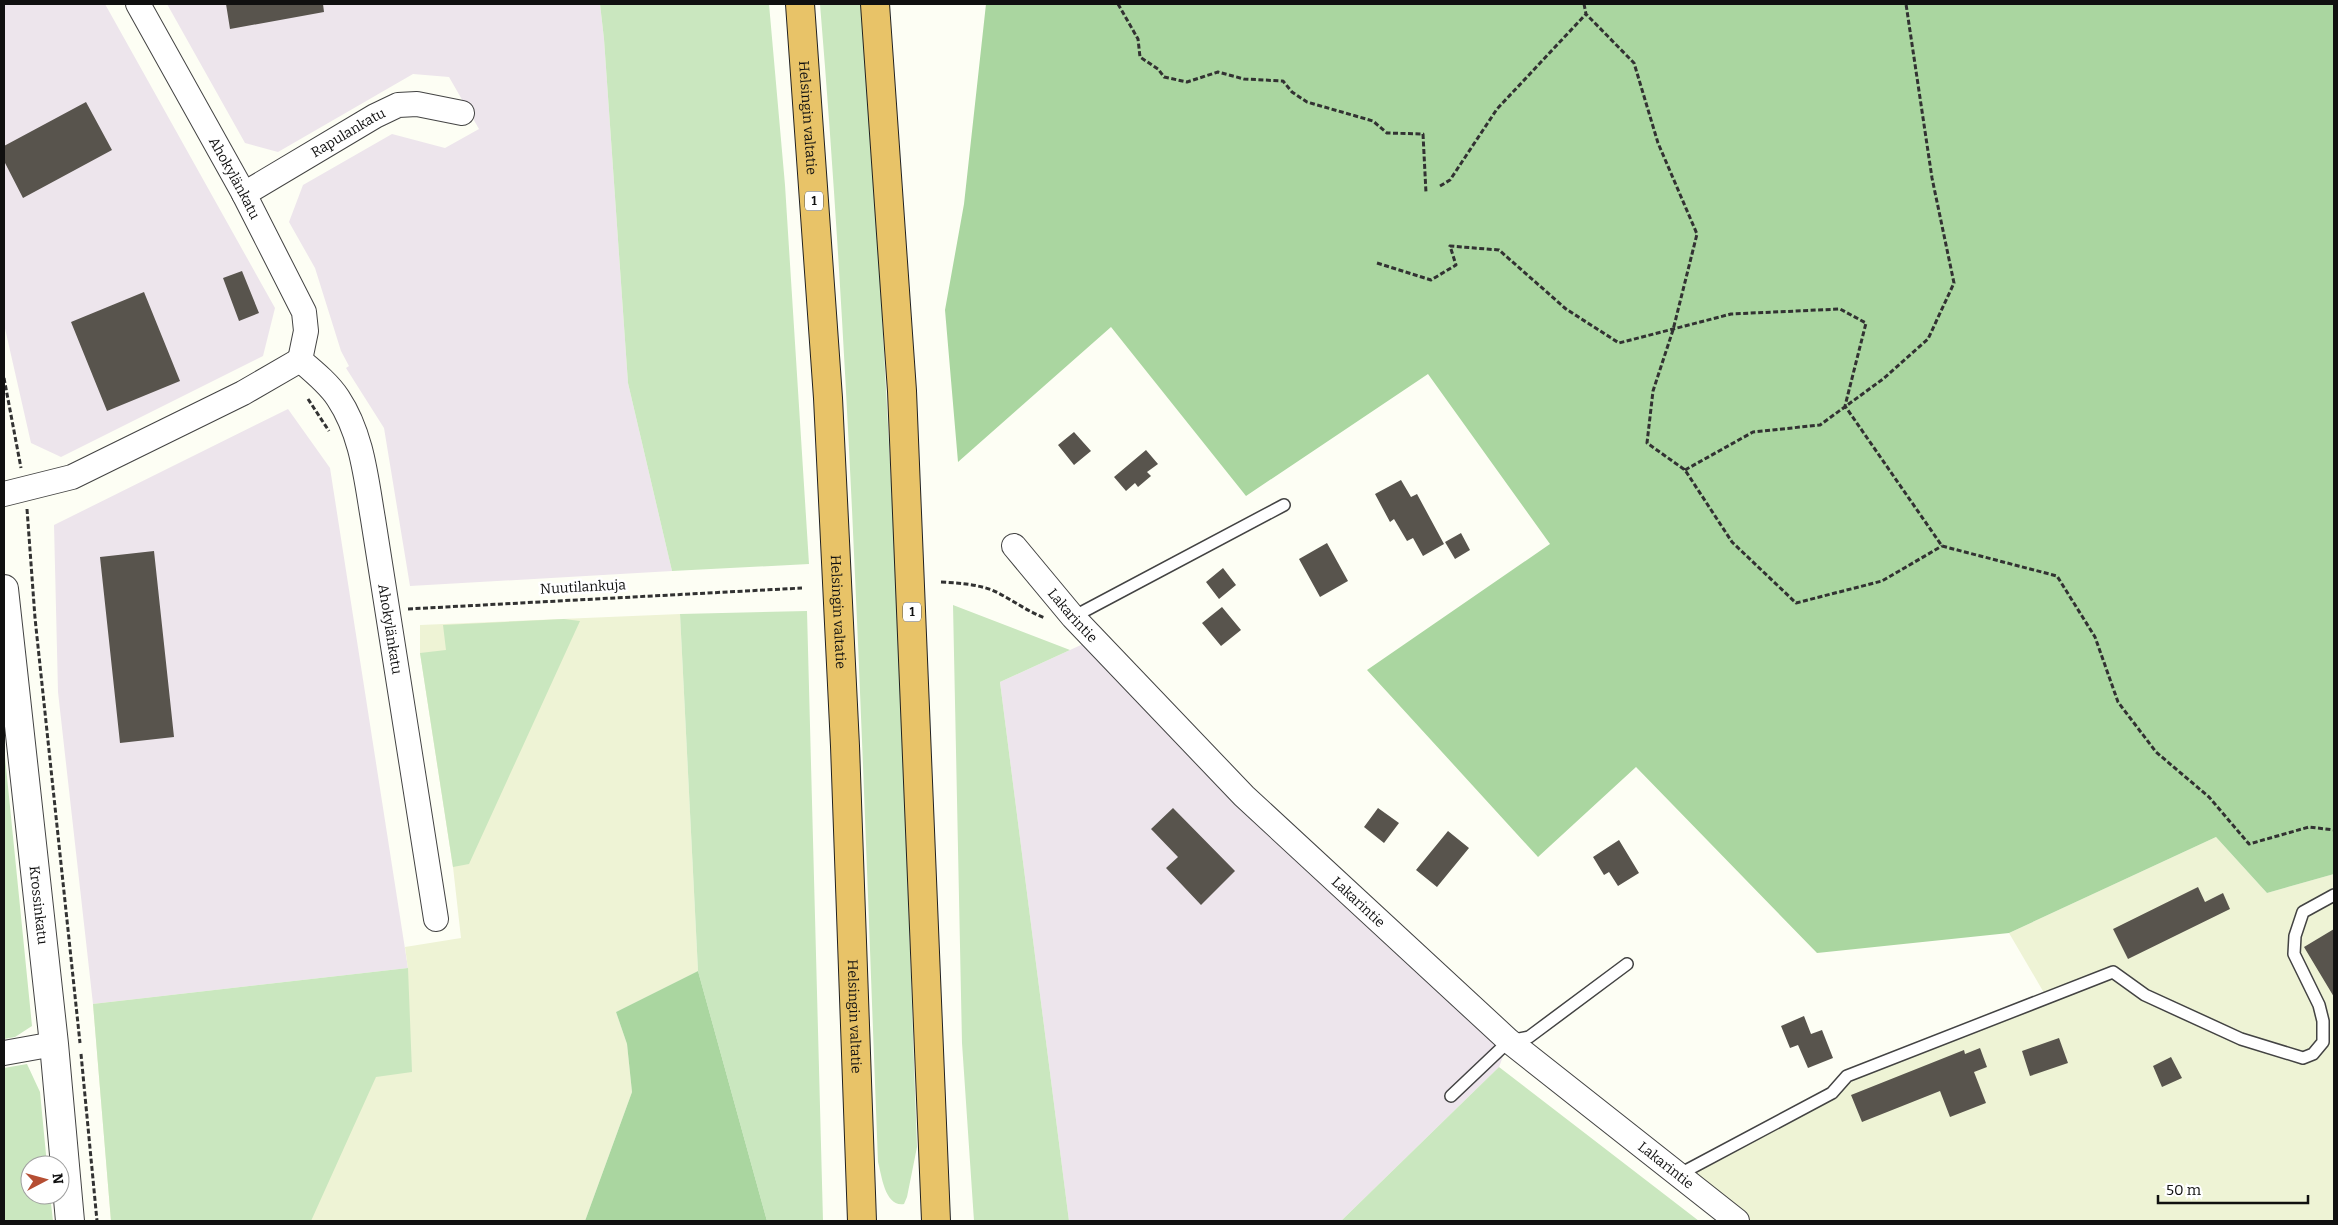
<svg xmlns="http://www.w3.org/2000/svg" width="2338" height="1225" viewBox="0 0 2338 1225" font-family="Bitter,serif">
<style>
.industrial{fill:#ede5ec}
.farmland{fill:#eef3d5}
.green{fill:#cae7bf}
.forest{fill:#aad6a0}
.building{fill:#58544d}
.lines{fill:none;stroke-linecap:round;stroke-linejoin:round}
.service-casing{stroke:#434343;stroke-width:14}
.minor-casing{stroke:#434343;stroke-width:26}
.tertiary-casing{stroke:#434343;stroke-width:30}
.motorway-casing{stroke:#212121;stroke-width:30}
.path{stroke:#323232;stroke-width:3;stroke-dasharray:5 2.5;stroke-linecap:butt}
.service{stroke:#fff;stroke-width:11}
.minor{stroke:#fff;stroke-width:24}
.tertiary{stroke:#fff;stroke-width:28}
.motorway{stroke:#e8c368;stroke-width:28}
.labels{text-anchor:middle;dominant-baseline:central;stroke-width:5;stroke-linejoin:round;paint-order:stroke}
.shield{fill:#fff;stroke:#585858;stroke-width:1}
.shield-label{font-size:12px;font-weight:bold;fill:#101010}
.street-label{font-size:14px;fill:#101010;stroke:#fff}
</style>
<rect width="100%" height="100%" fill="#fdfef4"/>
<path class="industrial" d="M4 4H105L275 308 263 356 61 457 31 443 4 324Z
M167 4H600L604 39 628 383 672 571 410 586 384 428 346 368 349 366 341 351 315 268 289 222 303 185 392 134 445 148 479 129 449 77 413 74 278 152 245 143Z
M288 409 330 468 408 968 93 1004 58 692 54 525Z
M1094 639 1509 1041 1499 1067 1341 1221H1069L1000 682Z"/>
<path class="farmland" d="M680 614 698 971 616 1012 627 1044 632 1092 585 1221H111L93 1004 408 969 405 947 461 938 453 867 420 653V625Z
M2216 837 2267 893 2334 874V1221H1737L1678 1175 1832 1093 1847 1076 2047 998 2009 933Z"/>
<path class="green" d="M600 4H769L785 185 809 564 672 571 628 383 604 39Z
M820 4H862L880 277 898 612 917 1147 907 1197 904 1204C885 1207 882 1177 878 1162 863 776 852 389 820 4Z
M953 605 1070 650 1000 682 1069 1221H974L962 1043Z
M807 611 823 1221H767L698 971 680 614Z
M564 619 580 621 469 864 453 867 420 653 446 650 443 625Z
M4 747 32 1026 15 1037 4 1039Z
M408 968 412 1072 376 1077 311 1221H111L93 1004Z
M27 1064 40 1092 47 1165H30V1195H50L53 1221H4V1068Z
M1499 1067 1699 1221H1341Z"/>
<path class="forest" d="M986 4H2334V874L2267 893 2216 837 2009 933 1817 953 1636 767 1538 857 1367 670 1550 544 1428 374 1246 496 1111 327 958 462 945 310 964 204Z
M698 971 767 1221H585L632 1092 627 1044 616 1012Z"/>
<path class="building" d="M226 4H323L324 12 230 29Z
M86 102 112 150 23 198 4 161V146Z
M242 271 259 313 239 321 223 278Z
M144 292 180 381 107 411 71 322Z
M1074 432 1091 451 1074 465 1058 445Z
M1146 450 1158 464 1147 472 1151 476 1138 487 1135 483 1126 491 1114 477Z
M1401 480 1411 497 1417 494 1444 544 1423 556 1413 538 1407 541 1394 519 1390 522 1375 494Z
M1461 533 1470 550 1455 559 1445 542Z
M1327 543 1348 581 1320 597 1299 559Z
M154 551 174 737 120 743 100 557Z
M1223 568 1236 585 1219 599 1206 582Z
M1222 607 1241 630 1221 646 1202 623Z
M1173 808 1235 871 1201 905 1166 868 1178 857 1151 829Z
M1378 808 1399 823 1384 843 1364 827Z
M1448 831 1469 848 1437 887 1416 870Z
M1619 840 1639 873 1618 886 1609 872 1604 875 1593 857Z
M2198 887 2205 902 2223 893 2230 909 2128 959 2113 929Z
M2334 929V997L2304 947Z
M1804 1016 1811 1034 1822 1030 1833 1058 1808 1068 1798 1045 1790 1048 1781 1026Z
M2059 1038 2068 1063 2030 1076 2022 1051Z
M1980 1048 1987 1067 1974 1072 1986 1103 1950 1117 1940 1091 1862 1122 1851 1095 1964 1050 1965 1054Z
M2171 1057 2182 1078 2162 1087 2153 1066Z"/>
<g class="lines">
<defs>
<path id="service" d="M1073 617 1284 505
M1451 1096 1509 1041 1529 1037 1627 964
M1678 1175 1832 1093 1847 1076 2113 972 2145 995 2241 1039 2303 1058 2313 1054 2323 1042V1021L2319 1005 2294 954 2295 936 2303 912 2334 895"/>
<g id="minor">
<path id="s1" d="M138 4 244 194 304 312 306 331 300 360C313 371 329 384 338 398 362 434 366 478 373 519L436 919"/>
<path id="s2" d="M244 194 375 116 398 105 417 104 462 113"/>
<path d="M4 494 72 477 243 393 300 360"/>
<path id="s3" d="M1014 546 1073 617 1244 796 1509 1041 1737 1221"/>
<path d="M4 1053 54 1044"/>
</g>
<g id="tertiary">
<path id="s4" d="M4 589 54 1044 70 1221"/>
</g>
<g id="motorway">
<path id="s5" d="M800 4 828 398 845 746 862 1221"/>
<path d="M875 4 902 391 936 1221"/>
</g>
</defs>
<use href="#service" class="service-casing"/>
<use href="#minor" class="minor-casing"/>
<use href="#tertiary" class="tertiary-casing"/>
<use href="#motorway" class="motorway-casing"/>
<path class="path" d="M1118 4 1138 39 1140 57 1158 69 1164 77 1187 82 1218 72 1244 79 1283 81 1292 92 1307 102 1373 121 1387 133 1423 134 1426 193
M1584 4 1586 14 1634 63 1658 143 1697 234 1673 330 1653 391 1647 443 1685 470 1732 542 1796 603 1882 581 1942 546
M1440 186 1450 180 1497 109 1586 14
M1377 263 1431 280 1456 265 1450 246 1499 250 1566 309 1619 343 1731 314 1840 309 1866 323 1845 406 1942 546 2057 576 2095 637 2118 702 2156 752 2209 797 2249 844 2309 827 2334 830
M4 378 21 468
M308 399 329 431
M1685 470 1753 432 1820 425 1883 379 1928 339 1954 283 1932 178 1906 4
M27 509 35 618 80 1043
M941 582C959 583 975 584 992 590 1010 598 1026 611 1045 618
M408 609 802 588
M81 1054 97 1221"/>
<use href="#service" class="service"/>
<use href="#minor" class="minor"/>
<use href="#tertiary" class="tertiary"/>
<use href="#motorway" class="motorway"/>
</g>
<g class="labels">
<g class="shield">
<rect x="805" y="191.5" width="18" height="19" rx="4"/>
<rect x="903" y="602.5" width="18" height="19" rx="4"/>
</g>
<g class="shield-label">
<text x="814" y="201">1</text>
<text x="912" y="612">1</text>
</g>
<g class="street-label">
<text stroke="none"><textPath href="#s5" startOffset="114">Helsingin valtatie</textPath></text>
<text stroke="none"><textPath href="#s2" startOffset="121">Rapulankatu</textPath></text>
<text stroke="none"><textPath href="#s1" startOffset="199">Ahokylänkatu</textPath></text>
<text transform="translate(583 587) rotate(-3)">Nuutilankuja</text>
<text stroke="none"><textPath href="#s5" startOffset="609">Helsingin valtatie</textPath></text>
<text stroke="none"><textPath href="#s3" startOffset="91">Lakarintie</textPath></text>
<text stroke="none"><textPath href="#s1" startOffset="691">Ahokylänkatu</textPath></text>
<text stroke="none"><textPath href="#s3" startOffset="496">Lakarintie</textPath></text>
<text stroke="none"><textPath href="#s4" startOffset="318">Krossinkatu</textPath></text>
<text stroke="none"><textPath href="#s5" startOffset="1014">Helsingin valtatie</textPath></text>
<text stroke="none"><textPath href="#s3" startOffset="901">Lakarintie</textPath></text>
</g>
</g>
<rect width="2338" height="1225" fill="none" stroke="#101010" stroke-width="10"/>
<g transform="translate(45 1180) rotate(84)"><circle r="24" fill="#ffffff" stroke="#9f9f9f"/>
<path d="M0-4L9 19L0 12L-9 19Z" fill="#b54e33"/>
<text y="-8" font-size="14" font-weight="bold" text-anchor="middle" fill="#101010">N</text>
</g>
<path d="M2158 1195v8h150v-8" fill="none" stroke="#101010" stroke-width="2.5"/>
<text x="2166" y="1195" font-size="15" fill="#101010" stroke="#ffffff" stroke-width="4" paint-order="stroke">50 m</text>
</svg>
